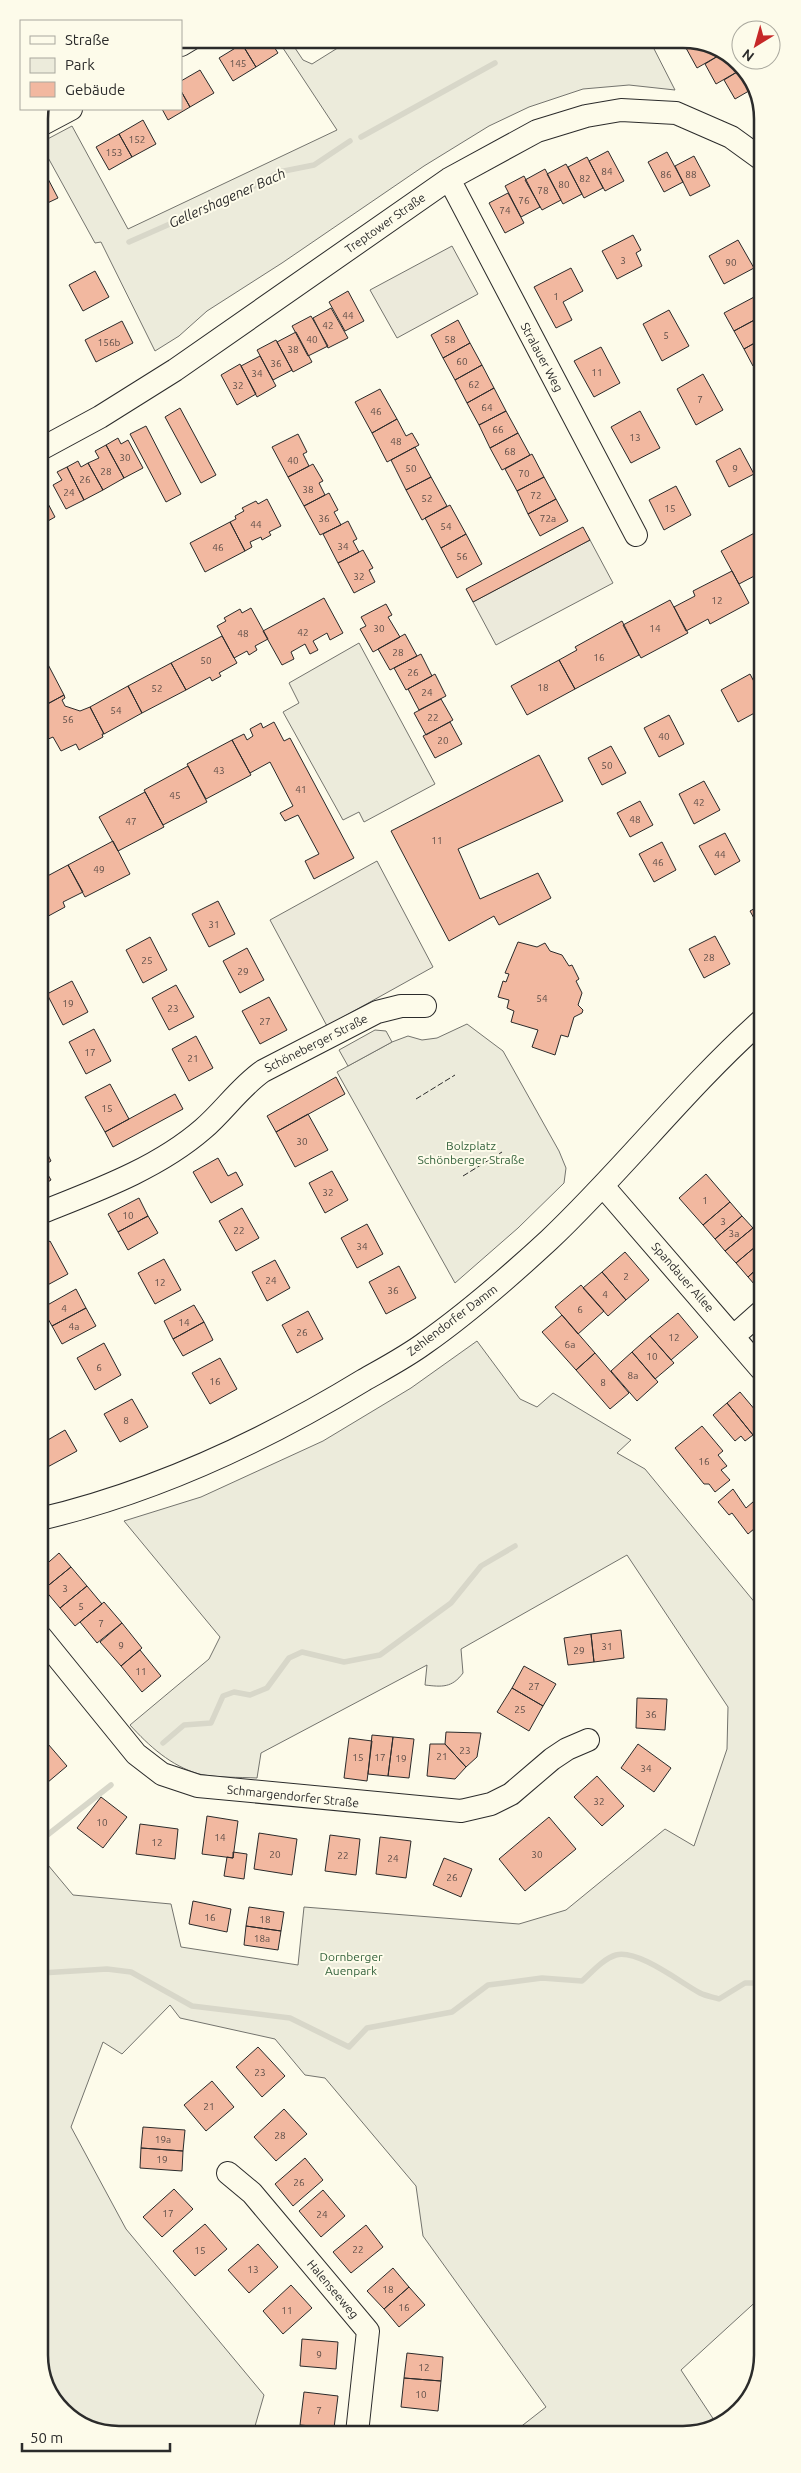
<svg xmlns="http://www.w3.org/2000/svg" width="801" height="2473" viewBox="0 0 801 2473" font-family="Ubuntu,sans-serif">
<style>
.green{fill:#ecebdb;stroke:#74746e}
.parking{fill:#eceadb;stroke:#74746e}
.lines{fill:none;stroke-linecap:round;stroke-linejoin:round}
.stream{stroke:#d8d7c9;stroke-width:5.5}
.building{fill:#f2b8a0;stroke:#2b2b2b}
.minor-casing{stroke:#2b2b2b;stroke-width:24}
.minor{stroke:#fdfbea;stroke-width:22}
.fence{stroke:#2b2b2b;stroke-width:1;stroke-dasharray:6 2.5;stroke-linecap:butt}
.labels{text-anchor:middle;dominant-baseline:central;stroke-width:4;stroke-linejoin:round;paint-order:stroke}
.number-label{font-size:10px;fill:#5d4e48}
.street-label{font-size:12px;fill:#2b2b2b;stroke:#fdfbea}
.park-label{font-size:12px;fill:#34623c;stroke:#fdfbea}
.water-label{font-size:14px;font-style:italic;fill:#2b2b2b;stroke:#fdfbea}
.rim{fill:none;stroke:#2b2b2b;stroke-width:2.5}
</style>
<rect width="100%" height="100%" fill="#fdfbea"/>
<path class="green" d="M277 39H289L303 60 312 64 352 39H649L675 90 629 85 583 89 529 107 489 126 424 166 282 263 207 311 179 336 155 351 101 242 95 243 40 143 72 126 128 229 337 130Z
M359 643 435 784 364 822 359 812 343 820 283 712 299 703 289 683Z
M467 1024 503 1051 559 1151 566 1168 564 1183 518 1228 455 1283 337 1072 392 1042 408 1036 422 1040 437 1038Z
M477 1341 520 1399 537 1407 553 1393 631 1440 617 1453 645 1469 761 1610 762 2296 681 2370 716 2423 703 2432H514L546 2407 423 2236 416 2186 325 2078 305 2075 275 2039 180 2018 170 2005 122 2054 103 2042 71 2127 126 2229 264 2395 253 2433 113 2434 66 2415 41 2375V1842L48 1865 73 1895 171 1904 181 1947 298 1965 304 1907 519 1924 566 1910 665 1829 694 1846 727 1749 728 1707 627 1555 461 1649 463 1673C452 1688 442 1687 425 1685L427 1665 261 1753 257 1778C239 1777 217 1778 199 1774 171 1766 149 1746 130 1725L209 1659 220 1637 124 1521 201 1497 323 1441 411 1388Z"/>
<path class="parking" d="M452 246 478 294 397 338 370 290Z
M590 540 613 583 496 645 473 602Z
M377 861 433 967 327 1026 270 920Z
M375 1030 386 1031 392 1042 348 1066 339 1050Z"/>
<g class="lines">
<path class="stream" d="M361 137 495 63
M129 242 247 190 279 172 314 165 350 141
M163 1743 184 1725 211 1723 223 1696 234 1692 250 1695 267 1688 289 1658 302 1652 344 1662 380 1655 451 1603 481 1566 515 1546
M41 1840 111 1785
M41 1973 107 1969 131 1972 192 2006 290 2018 349 2047 367 2028 452 2012 488 1985 542 1978 582 1981C592 1972 603 1959 616 1955 638 1949 681 1983 700 1993 706 1996 713 1997 719 1999L745 1983H762"/>
</g>
<path class="building" d="M250 39H269L278 53 256 67 242 44Z
M696 42 723 53 697 68 686 48Z
M242 44 256 67 233 81 219 58Z
M723 53 735 58 742 69 716 84 705 64Z
M742 69 754 88 735 99 724 80Z
M200 70 214 93 190 107 181 91V81Z
M181 91 190 107 168 120 162 109H181Z
M143 120 156 144 132 157 119 134Z
M119 134 132 157 109 170 96 147Z
M608 151 624 181 605 191 589 161Z
M667 152 683 182 664 192 648 162Z
M694 156 710 186 690 196 675 166Z
M587 157 603 188 584 198 568 167Z
M566 164 582 194 563 204 547 174Z
M545 169 561 200 542 210 525 180Z
M46 175 58 198 39 207V178Z
M524 176 540 207 521 217 505 186Z
M508 193 524 223 505 233 489 203Z
M633 235 641 250 636 253 642 266 617 279 602 251Z
M738 240 754 268 724 284 709 256Z
M571 268 583 291 563 302 572 320 556 328 534 287Z
M95 271 109 297 83 311 69 285Z
M348 291 364 321 345 331 329 302Z
M756 296 760 303V317L734 331 724 313Z
M331 308 348 338 328 348 313 318Z
M669 310 689 346 662 361 643 324Z
M311 316 328 346 308 356 292 326Z
M760 317V340L744 349 734 331Z
M458 320 470 343 443 358 431 335Z
M122 321 133 343 96 362 85 340Z
M296 332 312 362 293 372 277 342Z
M276 340 292 370 273 380 257 350Z
M760 340V362L753 366 744 349Z
M470 343 482 365 455 380 443 358Z
M601 347 620 383 594 397 574 361Z
M260 356 276 386 257 397 241 366Z
M240 364 256 394 237 405 221 375Z
M482 365 494 388 467 403 455 380Z
M703 374 723 410 696 425 677 389Z
M494 388 506 411 479 425 467 403Z
M380 389 397 419 372 433 355 402Z
M180 408 216 475 201 483 165 417Z
M506 411 518 433 490 448 479 425Z
M640 411 660 448 631 463 611 427Z
M397 419 406 436 412 433 419 445 387 462 372 433Z
M146 426 181 494 166 502 130 434Z
M518 433 530 455 502 470 490 448Z
M298 434 307 452 303 454 309 466 288 477 272 447Z
M118 438 121 444 128 440 143 468 124 478 106 445Z
M106 445 124 478 103 490 88 463 99 458 95 451Z
M415 447 431 477 406 490 391 460Z
M740 448 754 474 729 487 716 461Z
M532 454 544 477 517 491 505 469Z
M78 461 81 467 88 463 103 490 84 500 67 467Z
M313 464 323 481 319 483 325 495 304 506 288 477Z
M67 467 84 500 66 509 53 485 62 480 57 472Z
M431 477 447 506 422 520 406 490Z
M544 477 556 499 528 514 517 491Z
M676 486 691 515 664 530 649 500Z
M329 493 338 510 334 512 341 525 320 535 304 506Z
M43 494 55 517 39 526V496Z
M267 499 281 526 269 532 271 535 262 540 261 537 250 542 252 547 245 551 230 522 236 519 235 516 244 511 242 508 256 501 258 504Z
M556 499 568 521 540 536 528 514Z
M450 505 466 534 441 548 425 518Z
M348 521 357 539 353 541 359 552 338 563 323 534Z
M230 522 245 551 205 572 190 543Z
M583 527 590 540 473 602 466 589Z
M760 530V573L739 584 721 551Z
M466 534 482 564 457 578 441 548Z
M363 550 373 568 369 570 375 582 354 593 338 563Z
M732 571 749 603 710 624 708 619 686 631 674 607 695 596 693 591Z
M324 598 343 633 330 640 327 633 313 641 318 650 310 654 305 644 291 652 294 659 282 665 263 631Z
M670 600 688 633 641 658 623 625Z
M386 604 392 615 388 617 400 637 373 652 360 629 366 626 361 617Z
M251 608 268 639 255 646 257 650 249 655 247 651 234 658 217 626 226 621 224 618 240 609 242 613Z
M622 621 639 655 575 689 559 660 577 650 575 647Z
M405 634 417 656 390 670 378 649Z
M222 636 237 663 219 673 221 676 212 681 210 677 186 690 171 663Z
M42 653 64 695 40 708 39 654Z
M421 654 432 676 406 690 394 668Z
M559 660 575 689 527 715 511 686Z
M171 663 186 690 142 713 128 686Z
M435 674 446 696 419 710 408 689Z
M750 674 760 693V710L738 722 721 690Z
M128 686 142 713 104 734 90 707Z
M64 695 65 698 62 700 65 706 80 711 90 707 104 734H102L103 737 79 750 76 744 61 751 53 737 46 740 40 727V708Z
M441 699 453 720 426 735 414 713Z
M669 715 684 744 659 757 644 728Z
M274 722 284 741 290 738 354 858 314 879 305 861 319 854 298 815 285 821 280 813 293 806 270 762 250 773 232 740 244 734 247 740 253 736 250 729 261 723 263 728Z
M450 722 462 744 435 758 423 736Z
M232 740 251 775 206 799 187 764Z
M611 746 626 773 602 785 588 758Z
M539 755 563 801 458 849 480 899 538 873 551 898 499 925 494 916 449 941 391 831Z
M188 766 207 802 163 825 144 790Z
M704 781 720 810 694 824 679 794Z
M145 792 164 827 118 851 99 817Z
M640 801 653 825 630 837 617 813Z
M725 833 740 861 715 875 699 846Z
M113 841 130 874 85 897 68 865Z
M662 842 676 870 654 882 639 854Z
M68 865 83 892 63 902 65 907 41 920 40 880Z
M218 901 235 934 209 947 192 914Z
M761 905V931L750 911Z
M715 936 730 964 704 978 689 949Z
M150 937 167 970 143 983 126 950Z
M518 942 537 947 545 943 550 951 562 955 569 966 572 965 579 979 576 981 582 993 578 1005 583 1010 582 1013 574 1017 568 1037 561 1035 555 1055 532 1047 538 1030 511 1022 514 1011 507 1008 509 1000 498 997 503 981 506 982 509 974 505 973Z
M247 948 264 980 240 993 223 961Z
M72 981 88 1012 63 1025 47 994Z
M176 985 194 1017 169 1030 152 998Z
M269 997 287 1030 260 1044 242 1011Z
M94 1029 111 1061 86 1074 69 1042Z
M196 1036 213 1068 189 1081 172 1049Z
M336 1077 345 1094 276 1132 267 1116Z
M110 1084 129 1119 105 1132 85 1097Z
M175 1094 183 1109 113 1147 105 1132Z
M308 1114 328 1150 295 1167 276 1132Z
M46 1151 51 1161 43 1166 51 1180 40 1187V1155Z
M218 1158 228 1176 236 1172 243 1185 211 1203 193 1172Z
M332 1171 348 1200 325 1213 309 1183Z
M706 1174 730 1202 703 1225 679 1198Z
M139 1198 148 1216 118 1232 108 1214Z
M730 1202 742 1216 715 1239 703 1225Z
M242 1208 259 1238 236 1251 219 1221Z
M148 1216 158 1233 128 1250 118 1232Z
M742 1216 753 1228 725 1251 715 1239Z
M367 1224 383 1254 357 1268 341 1238Z
M753 1228 761 1237V1242L736 1263 725 1251Z
M50 1241 68 1274 40 1289V1247Z
M761 1242V1265L748 1277 736 1263Z
M625 1252 649 1280 626 1300 602 1272Z
M164 1259 181 1290 155 1304 138 1273Z
M275 1260 290 1288 267 1301 252 1272Z
M761 1265V1292L748 1277Z
M399 1266 416 1298 386 1314 369 1282Z
M602 1272 626 1300 608 1316 583 1288Z
M581 1285 604 1311 578 1334 555 1307Z
M76 1289 86 1308 52 1326 42 1308Z
M194 1305 204 1322 173 1339 164 1321Z
M86 1308 96 1326 62 1344 52 1326Z
M308 1311 323 1339 297 1353 282 1325Z
M678 1313 698 1337 671 1360 650 1336Z
M562 1315 595 1353 576 1370 542 1332Z
M204 1322 213 1340 183 1356 173 1339Z
M650 1336 674 1363 655 1379 632 1352Z
M104 1343 121 1375 95 1390 77 1358Z
M632 1352 658 1382 637 1401 611 1371Z
M595 1353 629 1393 610 1409 576 1370Z
M220 1358 237 1389 210 1404 192 1373Z
M740 1392 761 1417 756 1423 761 1428 753 1435 727 1403Z
M132 1399 148 1427 120 1442 104 1414Z
M727 1403 753 1435 745 1441 741 1436 735 1441 713 1415Z
M702 1426 723 1451 718 1455 727 1466 721 1470 730 1480 715 1492 709 1484H704L675 1448Z
M40 1430 46 1441 65 1430 77 1451 42 1470Z
M733 1489 746 1508 761 1495V1515L758 1518 761 1523 748 1534 732 1513 729 1515 718 1502Z
M59 1553 71 1567 44 1589 41 1585V1569Z
M71 1567 87 1586 60 1608 44 1589Z
M87 1586 102 1604 75 1626 60 1608Z
M104 1602 122 1623 97 1643 80 1622Z
M122 1623 142 1648 121 1666 100 1642Z
M621 1630 624 1658 594 1662 591 1634Z
M591 1634 594 1662 568 1665 564 1638Z
M140 1650 161 1676 142 1692 121 1666Z
M524 1666 556 1684 543 1706 512 1688Z
M512 1688 543 1706 529 1731 497 1712Z
M637 1698 667 1699 665 1730 636 1728Z
M446 1732 481 1733 477 1757 466 1767 445 1744Z
M372 1735 393 1737 388 1776 368 1774Z
M393 1737 414 1739 409 1778 388 1776Z
M349 1738 372 1741 367 1781 344 1778Z
M48 1744 67 1766 41 1788V1750Z
M430 1744H445L466 1767 455 1779 427 1776Z
M638 1744 671 1768 654 1792 621 1768Z
M597 1776 624 1806 602 1826 574 1797Z
M101 1797 127 1817 103 1848 77 1828Z
M207 1816 238 1821 233 1858 202 1854Z
M549 1817 576 1849 525 1891 499 1859Z
M140 1824 178 1829 175 1859 136 1854Z
M259 1833 297 1839 292 1875 254 1869Z
M330 1835 360 1839 356 1875 325 1871Z
M380 1837 411 1841 406 1878 376 1874Z
M233 1852 247 1854 244 1879 224 1876 227 1857 233 1858Z
M444 1858 472 1869 461 1897 433 1885Z
M193 1901 231 1909 227 1932 189 1924Z
M249 1907 284 1912 281 1931 246 1926Z
M246 1926 281 1931 278 1950 244 1945Z
M258 2047 285 2076 262 2097 236 2067Z
M212 2081 234 2107 206 2131 184 2105Z
M284 2109 307 2134 276 2161 254 2137Z
M143 2127 185 2130 183 2151 141 2148Z
M141 2148 183 2151 182 2171 140 2168Z
M305 2158 323 2180 293 2206 275 2184Z
M174 2189 193 2209 162 2237 143 2217Z
M323 2190 345 2216 321 2237 299 2211Z
M205 2224 227 2249 195 2276 173 2251Z
M366 2225 383 2247 351 2273 333 2252Z
M258 2244 278 2267 249 2293 228 2270Z
M393 2268 409 2287 384 2309 367 2291Z
M291 2285 312 2308 283 2334 263 2311Z
M409 2287 425 2305 399 2327 384 2309Z
M302 2339 338 2342 336 2369 300 2366Z
M407 2353 443 2357 441 2381 404 2378Z
M404 2378 441 2381 438 2411 401 2407Z
M304 2392 338 2396 334 2428 300 2425Z"/>
<g class="lines">
<defs>
<path id="minor" d="M181 45 191 39
M39 126 71 109
M449 179 636 535
M39 450 100 417 175 370 449 179 537 131 586 116 621 110 676 113 731 137 760 158
M603 1186 761 1369
M40 1213C95 1191 157 1169 203 1129 224 1111 240 1087 263 1071L377 1012 401 1006H425
M734 1336 761 1312
M40 1519C155 1492 264 1441 364 1380 385 1368 406 1357 425 1343 469 1312 510 1276 549 1240 623 1170 685 1089 761 1021
M41 1637 136 1754 162 1774 198 1786 461 1811 491 1804 511 1794 552 1759 567 1749 588 1740
M228 2173 252 2193 368 2331 357 2433"/>
</defs>
<use href="#minor" class="minor-casing"/>
<use href="#minor" class="minor"/>
<path class="fence" d="M416 1099 455 1075
M463 1176 502 1152"/>
</g>
<g class="labels">
<g class="number-label">
<text x="238" y="63">145</text>
<text x="137" y="139">152</text>
<text x="114" y="152">153</text>
<text x="607" y="171">84</text>
<text x="666" y="174">86</text>
<text x="691" y="174">88</text>
<text x="585" y="178">82</text>
<text x="564" y="184">80</text>
<text x="543" y="190">78</text>
<text x="524" y="200">76</text>
<text x="505" y="210">74</text>
<text x="623" y="260">3</text>
<text x="731" y="262">90</text>
<text x="556" y="296">1</text>
<text x="348" y="315">44</text>
<text x="328" y="325">42</text>
<text x="666" y="335">5</text>
<text x="312" y="339">40</text>
<text x="450" y="339">58</text>
<text x="109" y="342">156b</text>
<text x="293" y="349">38</text>
<text x="462" y="361">60</text>
<text x="276" y="363">36</text>
<text x="597" y="372">11</text>
<text x="257" y="373">34</text>
<text x="474" y="384">62</text>
<text x="238" y="385">32</text>
<text x="700" y="399">7</text>
<text x="487" y="407">64</text>
<text x="376" y="411">46</text>
<text x="498" y="429">66</text>
<text x="635" y="437">13</text>
<text x="396" y="441">48</text>
<text x="510" y="451">68</text>
<text x="125" y="457">30</text>
<text x="293" y="460">40</text>
<text x="411" y="468">50</text>
<text x="735" y="468">9</text>
<text x="106" y="471">28</text>
<text x="524" y="473">70</text>
<text x="85" y="479">26</text>
<text x="308" y="489">38</text>
<text x="69" y="492">24</text>
<text x="536" y="495">72</text>
<text x="427" y="498">52</text>
<text x="670" y="508">15</text>
<text x="324" y="518">36</text>
<text x="548" y="518">72a</text>
<text x="256" y="524">44</text>
<text x="446" y="526">54</text>
<text x="343" y="546">34</text>
<text x="218" y="547">46</text>
<text x="462" y="556">56</text>
<text x="359" y="576">32</text>
<text x="717" y="600">12</text>
<text x="379" y="628">30</text>
<text x="655" y="628">14</text>
<text x="303" y="632">42</text>
<text x="243" y="633">48</text>
<text x="398" y="652">28</text>
<text x="599" y="657">16</text>
<text x="206" y="660">50</text>
<text x="413" y="672">26</text>
<text x="543" y="687">18</text>
<text x="157" y="688">52</text>
<text x="427" y="692">24</text>
<text x="116" y="710">54</text>
<text x="433" y="717">22</text>
<text x="68" y="719">56</text>
<text x="664" y="736">40</text>
<text x="443" y="740">20</text>
<text x="607" y="765">50</text>
<text x="219" y="770">43</text>
<text x="301" y="789">41</text>
<text x="175" y="795">45</text>
<text x="699" y="802">42</text>
<text x="635" y="819">48</text>
<text x="131" y="821">47</text>
<text x="437" y="840">11</text>
<text x="720" y="854">44</text>
<text x="658" y="862">46</text>
<text x="99" y="869">49</text>
<text x="214" y="924">31</text>
<text x="709" y="957">28</text>
<text x="147" y="960">25</text>
<text x="243" y="971">29</text>
<text x="542" y="998">54</text>
<text x="68" y="1003">19</text>
<text x="173" y="1008">23</text>
<text x="265" y="1021">27</text>
<text x="90" y="1052">17</text>
<text x="193" y="1058">21</text>
<text x="107" y="1108">15</text>
<text x="302" y="1141">30</text>
<text x="328" y="1192">32</text>
<text x="705" y="1200">1</text>
<text x="128" y="1215">10</text>
<text x="723" y="1221">3</text>
<text x="239" y="1230">22</text>
<text x="734" y="1233">3a</text>
<text x="362" y="1246">34</text>
<text x="626" y="1276">2</text>
<text x="271" y="1280">24</text>
<text x="160" y="1282">12</text>
<text x="393" y="1290">36</text>
<text x="605" y="1294">4</text>
<text x="64" y="1308">4</text>
<text x="580" y="1309">6</text>
<text x="184" y="1322">14</text>
<text x="74" y="1326">4a</text>
<text x="302" y="1332">26</text>
<text x="674" y="1337">12</text>
<text x="570" y="1344">6a</text>
<text x="652" y="1356">10</text>
<text x="99" y="1367">6</text>
<text x="633" y="1375">8a</text>
<text x="215" y="1381">16</text>
<text x="603" y="1382">8</text>
<text x="126" y="1420">8</text>
<text x="704" y="1461">16</text>
<text x="65" y="1588">3</text>
<text x="81" y="1606">5</text>
<text x="101" y="1623">7</text>
<text x="121" y="1645">9</text>
<text x="607" y="1646">31</text>
<text x="579" y="1650">29</text>
<text x="141" y="1671">11</text>
<text x="534" y="1686">27</text>
<text x="520" y="1709">25</text>
<text x="651" y="1714">36</text>
<text x="465" y="1750">23</text>
<text x="442" y="1756">21</text>
<text x="358" y="1757">15</text>
<text x="380" y="1757">17</text>
<text x="401" y="1758">19</text>
<text x="646" y="1768">34</text>
<text x="599" y="1801">32</text>
<text x="102" y="1822">10</text>
<text x="220" y="1837">14</text>
<text x="157" y="1842">12</text>
<text x="275" y="1854">20</text>
<text x="537" y="1854">30</text>
<text x="343" y="1855">22</text>
<text x="393" y="1858">24</text>
<text x="452" y="1877">26</text>
<text x="210" y="1917">16</text>
<text x="265" y="1919">18</text>
<text x="262" y="1938">18a</text>
<text x="260" y="2072">23</text>
<text x="209" y="2106">21</text>
<text x="280" y="2135">28</text>
<text x="163" y="2139">19a</text>
<text x="162" y="2159">19</text>
<text x="299" y="2182">26</text>
<text x="168" y="2213">17</text>
<text x="322" y="2214">24</text>
<text x="358" y="2249">22</text>
<text x="200" y="2250">15</text>
<text x="253" y="2269">13</text>
<text x="388" y="2289">18</text>
<text x="404" y="2307">16</text>
<text x="287" y="2310">11</text>
<text x="319" y="2354">9</text>
<text x="424" y="2367">12</text>
<text x="421" y="2394">10</text>
<text x="319" y="2410">7</text>
</g>
<g class="street-label">
<text transform="translate(385 223) rotate(-35)">Treptower Straße</text>
<text transform="translate(542 357) rotate(62)">Stralauer Weg</text>
<text transform="translate(316 1043) rotate(-27)">Schöneberger Straße</text>
<text transform="translate(683 1277) rotate(49)">Spandauer Allee</text>
<text transform="translate(452 1320) rotate(-37)">Zehlendorfer Damm</text>
<text transform="translate(293 1796) rotate(6)">Schmargendorfer Straße</text>
<text transform="translate(333 2289) rotate(50)">Halenseeweg</text>
</g>
<g class="park-label">
<text x="471" y="1145">Bolzplatz<tspan x="471" dy="14">Schönberger Straße</tspan></text>
<text x="351" y="1956">Dornberger<tspan x="351" dy="14">Auenpark</tspan></text>
</g>
<g class="water-label">
<text transform="translate(227 198) rotate(-24)">Gellershagener Bach</text>
</g>
</g>
<path d="M0 0H801V2473H0ZM119 48H683A71 71 0 0 1 754 119V2355A71 71 0 0 1 683 2426H119A71 71 0 0 1 48 2355V119A71 71 0 0 1 119 48Z" fill="#fdfbea" fill-rule="evenodd"/>
<path class="rim" d="M119 48H683A71 71 0 0 1 754 119V2355A71 71 0 0 1 683 2426H119A71 71 0 0 1 48 2355V119A71 71 0 0 1 119 48Z"/>
<rect x="20" y="20" width="162" height="90" fill="#fdfbea" stroke="#a9a89e"/>
<rect x="30" y="36" width="25" height="8" fill="#fdfbea" stroke="#a9a89e"/>
<text x="65" y="45" font-size="15" fill="#2b2b2b">Straße</text>
<rect x="30" y="58" width="25" height="15" fill="#ecebdb" stroke="#a9a89e"/>
<text x="65" y="70" font-size="15" fill="#2b2b2b">Park</text>
<rect x="30" y="82" width="25" height="15" fill="#f2b8a0" stroke="#a9a89e"/>
<text x="65" y="95" font-size="15" fill="#2b2b2b">Gebäude</text>
<g transform="translate(756 45) rotate(217)"><circle r="24" fill="#fdfbea" stroke="#a9a89e"/>
<path d="M0-4L9 19L0 12L-9 19Z" fill="#c62828"/>
<text y="-8" font-size="14" font-weight="bold" text-anchor="middle" fill="#2b2b2b">N</text>
</g>
<path d="M22 2443v8h148v-8" fill="none" stroke="#2b2b2b" stroke-width="2.5"/>
<text x="30" y="2443" font-size="15" fill="#2b2b2b" stroke="#fdfbea" stroke-width="4" paint-order="stroke">50 m</text>
</svg>
